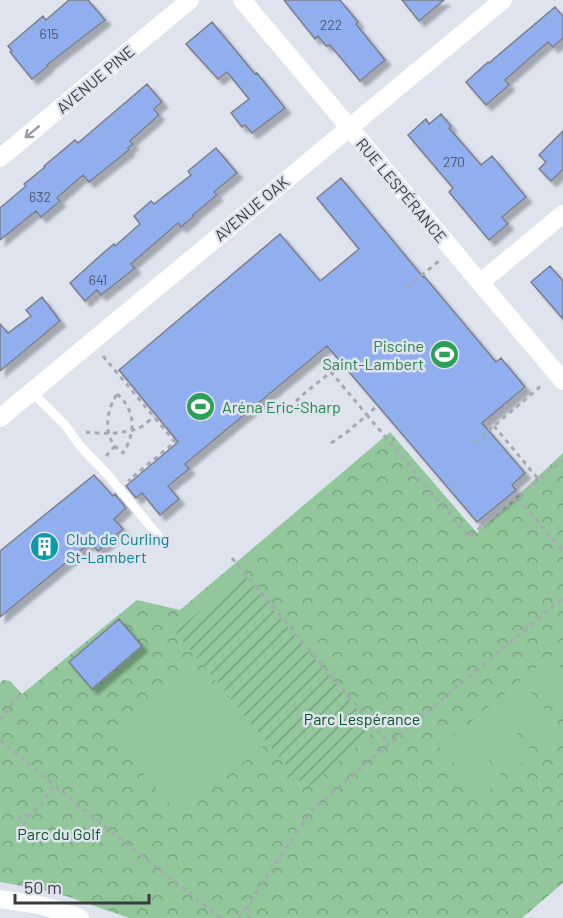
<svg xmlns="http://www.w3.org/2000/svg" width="563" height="918" viewBox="0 0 563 918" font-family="Barlow,sans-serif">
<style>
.park{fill:url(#park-crowns)}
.garden{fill:url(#garden-furrows)}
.pitch{fill:#92c79b}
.building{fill:#91aeef;stroke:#7b7f89;stroke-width:1.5;filter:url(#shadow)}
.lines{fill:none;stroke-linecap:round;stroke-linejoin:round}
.path{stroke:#a5a9b1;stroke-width:3;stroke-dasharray:4.5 4.5;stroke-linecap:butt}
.lane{stroke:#fff;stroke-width:9}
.street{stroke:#fff;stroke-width:18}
.oneway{stroke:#9c9d9f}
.labels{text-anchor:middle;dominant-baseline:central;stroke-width:5;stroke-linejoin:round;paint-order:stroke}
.number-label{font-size:14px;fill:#4f586b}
.street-label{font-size:16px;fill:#393b3f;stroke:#dee3ee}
.leisure-label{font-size:16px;fill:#27864d;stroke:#dee3ee;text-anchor:end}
.culture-label{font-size:16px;fill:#0d838f;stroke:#dee3ee;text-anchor:start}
.park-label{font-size:16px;fill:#095425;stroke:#dee3ee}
</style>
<defs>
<pattern id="park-crowns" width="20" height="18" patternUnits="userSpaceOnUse" patternTransform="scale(1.5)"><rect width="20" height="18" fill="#92c79b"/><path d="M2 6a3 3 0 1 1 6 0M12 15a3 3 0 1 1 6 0" fill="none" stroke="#78a380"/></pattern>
<pattern id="garden-furrows" width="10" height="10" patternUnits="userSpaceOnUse" patternTransform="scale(1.5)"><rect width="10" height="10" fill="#92c79b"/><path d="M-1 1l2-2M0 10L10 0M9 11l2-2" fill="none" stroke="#78a380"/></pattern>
<filter id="shadow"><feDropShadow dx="5.5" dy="5.5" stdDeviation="1.5" flood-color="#0004"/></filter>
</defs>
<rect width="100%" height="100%" fill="#dee3ee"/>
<path class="park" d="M390 432 477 533 563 453V883L522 918H129L69 897 38 889 0 882V683L3 680 10 681 22 694 137 600 180 610Z"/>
<path class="garden" d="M243 574 375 731 306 789 175 632Z"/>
<path class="pitch" d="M550 656 563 671V717L527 675Z
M195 667 263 746 180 816 112 737Z
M521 680 562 729 539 747 499 699Z
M492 704 533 753 510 772 469 724Z
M462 729 503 777 481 796 440 747Z"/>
<path class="building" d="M69 0H88L105 20 47 65 48 66 32 79 10 52 12 51 8 46 43 16 46 20Z
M284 0H340L358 22 356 24 385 60 360 81 330 45 326 46 318 36 315 39Z
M402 0H444L419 21Z
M555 7 563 16V38L553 47 548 42 505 80 509 85 486 105 466 82 488 62 489 63Z
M212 22 255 74 257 73 285 108 252 133 245 125 242 127 231 113 249 99 227 72 218 79 186 44Z
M147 84 162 102 154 109 159 115 130 141 133 144 128 148 129 150 89 182 83 175 57 198 60 201 41 217 36 211 0 240V208L26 186 24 184 45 167 44 166 75 140 78 143Z
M441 114 451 126 449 128 481 165 492 156 526 197 502 217 508 224 489 240 449 192 453 188 408 135 426 119 429 124Z
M563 131V169L551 181 539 169 546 162 539 155Z
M216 148 237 173 214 192 217 195 193 215 194 216 181 227 178 223 131 264 135 268 101 295 97 290 85 301 70 283 102 254 114 244 115 246 140 224 134 216 151 201 154 204 191 175 188 171Z
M341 178 423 277 424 276 496 362 501 358 525 387 482 423 525 473 512 485 516 490 477 522 327 346 185 464 189 469 168 486 179 499 160 515 142 493 136 498 126 486 178 442 119 370 280 234 320 281 359 249 317 198Z
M550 266 563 281V319L531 282Z
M42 297 60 321 0 371V324L8 333 31 316 26 310Z
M94 475 113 496 115 494 126 508 114 519 123 529 98 551 90 543 0 617V551Z
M119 619 142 646 92 689 69 662Z"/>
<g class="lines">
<path class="path" d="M407 287 439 261
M103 356 175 442 129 480 131 481
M331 372 341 363
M117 394C136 410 136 433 123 453 102 440 105 413 117 394Z
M300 408 295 402 306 392 331 372 367 415 378 405
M494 426 539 480
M86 432C101 434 125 434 139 428 145 425 150 420 154 416
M475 442 541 386
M331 443 346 433 367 415 469 537 563 460
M106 456 115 446
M518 498 563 551
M232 558 389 744
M0 720 21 692
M0 740 84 810 221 918
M28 817 25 815 21 816 19 819 21 823 24 824 28 821V817L41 805 54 785
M238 918 248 904
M249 918 248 904 312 810 389 744 563 598"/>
<path class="lane" d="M31 391 66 426 80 446 108 475 160 538"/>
<path class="street" d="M242 0 563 381
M0 158 190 0
M481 282 563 214
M0 418 503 0
M0 899 39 905 58 910 80 918"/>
</g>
<defs><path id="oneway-shaft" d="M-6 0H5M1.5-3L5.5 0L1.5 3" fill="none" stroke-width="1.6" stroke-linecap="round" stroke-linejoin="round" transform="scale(1.5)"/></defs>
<use class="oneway" href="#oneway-shaft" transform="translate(32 132) rotate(140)"/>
<defs>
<symbol id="stadium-disc" viewBox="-11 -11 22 22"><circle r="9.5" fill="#2e9e5b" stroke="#dee3ee"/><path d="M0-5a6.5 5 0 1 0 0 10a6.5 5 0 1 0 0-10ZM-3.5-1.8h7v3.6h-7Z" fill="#fff"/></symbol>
<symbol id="building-disc" viewBox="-11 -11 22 22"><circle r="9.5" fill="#0f9aa8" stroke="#dee3ee"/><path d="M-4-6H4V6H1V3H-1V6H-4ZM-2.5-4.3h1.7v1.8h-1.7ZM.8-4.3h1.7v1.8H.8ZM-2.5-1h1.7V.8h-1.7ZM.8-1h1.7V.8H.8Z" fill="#fff"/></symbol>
</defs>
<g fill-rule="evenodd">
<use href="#stadium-disc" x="428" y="338" width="33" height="33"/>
<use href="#stadium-disc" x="184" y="390" width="33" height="33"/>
<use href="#building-disc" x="28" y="530" width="33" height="33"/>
</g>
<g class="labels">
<g class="number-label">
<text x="331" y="24">222</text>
<text x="49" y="33">615</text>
<text x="454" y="161">270</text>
<text x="40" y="196">632</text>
<text x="98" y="279">641</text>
</g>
<g class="street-label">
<text transform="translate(95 79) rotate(-40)">AVENUE PINE</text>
<text transform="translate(402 190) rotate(50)">RUE LESPÉRANCE</text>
<text transform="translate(251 208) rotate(-40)">AVENUE OAK</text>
</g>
<g class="leisure-label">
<text x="424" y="345">Piscine<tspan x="424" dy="18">Saint-Lambert</tspan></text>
<text x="222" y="406" text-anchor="start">Aréna Eric-Sharp</text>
</g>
<g class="culture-label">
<text x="66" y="538">Club de Curling<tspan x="66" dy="18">St-Lambert</tspan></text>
</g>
<g class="park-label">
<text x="362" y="718">Parc Lespérance</text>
<text x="59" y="833">Parc du Golf</text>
</g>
</g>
<path d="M15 894v9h134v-9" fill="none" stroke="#393b3f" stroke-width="3"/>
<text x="24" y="894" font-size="18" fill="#393b3f" stroke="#dee3ee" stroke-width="4.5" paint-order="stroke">50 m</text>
</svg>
